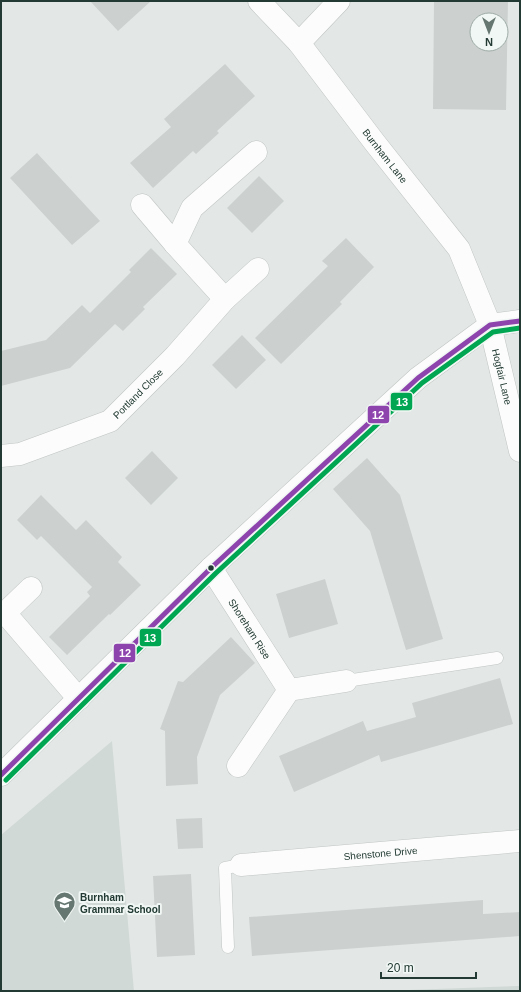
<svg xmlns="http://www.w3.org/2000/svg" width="521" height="992" viewBox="0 0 521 992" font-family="Helvetica,sans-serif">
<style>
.built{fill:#d1d9d6}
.building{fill:#ccd1cf;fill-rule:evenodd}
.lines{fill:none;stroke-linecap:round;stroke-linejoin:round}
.service-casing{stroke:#c0c5c3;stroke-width:13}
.minor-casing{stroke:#c0c5c3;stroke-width:23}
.tertiary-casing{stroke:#c0c5c3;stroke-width:23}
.service{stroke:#fbfcfb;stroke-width:12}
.minor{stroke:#fbfcfb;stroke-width:22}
.tertiary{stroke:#fbfcfb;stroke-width:22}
.bus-1-casing{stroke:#f1f7f4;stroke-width:8}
.bus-2-casing{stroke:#f1f7f4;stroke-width:8}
.bus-1{stroke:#8e44ad;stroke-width:5}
.bus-2{stroke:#00a651;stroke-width:5}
.bus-dot{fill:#223a33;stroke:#f1f7f4;stroke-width:1.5}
.labels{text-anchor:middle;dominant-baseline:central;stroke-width:4;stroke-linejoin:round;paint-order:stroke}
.street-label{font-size:10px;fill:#223a33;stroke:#f1f7f4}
.poi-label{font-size:10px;font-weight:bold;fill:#223a33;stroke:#f1f7f4;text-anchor:start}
.line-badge{stroke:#f1f7f4;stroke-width:1.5}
.badge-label{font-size:11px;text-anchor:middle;font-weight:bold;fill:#fff}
</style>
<rect width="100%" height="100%" fill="#e3e8e6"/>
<path class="built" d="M112 741 134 991H1V835Z
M516 986H520V991H381Z"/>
<path class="building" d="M90 1H151L118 31Z
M434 1H508L506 110 433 109ZM477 20H501V44H477Z
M225 64 255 96 217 131 219 133 196 154 193 151 153 188 130 163 171 127 164 119Z
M37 153 100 221 72 245 10 178Z
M259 176 284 201 252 233 227 208Z
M346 238 374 267 340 302 342 304 281 364 255 338 328 266 322 261Z
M151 248 177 274 143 307 145 309 123 331 115 324 70 368 1 386V351L46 340 82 305 90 313 131 272 129 270Z
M242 335 266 360 236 389 212 365Z
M152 451 178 478 151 505 125 478Z
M367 458 400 495 443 639 406 650 370 531 333 489Z
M41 495 76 530 86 520 122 557 118 562 141 585 110 615 109 614 67 655 49 637 90 596 87 592 92 587 41 536 37 540 17 520Z
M325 579 338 624 289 638 276 594Z
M231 637 255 663 220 695 197 757 198 784 166 786 165 731 160 729 178 681 183 682Z
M500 678 513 724 381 762 379 755 294 792 279 756 363 721 367 731 416 717 412 703Z
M202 818 203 848 178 849 176 819Z
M191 874 195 955 157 957 153 876Z
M483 900V914L520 912V936L252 956 249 917Z"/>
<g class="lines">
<defs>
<path id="service" d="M346 681 497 658
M228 947 225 868 241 865"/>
<g id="minor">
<path d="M299 43 339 1"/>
<path d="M142 205 175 244 225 299"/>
<path d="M175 244 192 208 256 152"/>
<path id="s1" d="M1 456 20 454 110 421 175 356 225 299 258 269"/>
<path id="s2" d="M211 568 289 690"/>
<path d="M1 612 5 613 31 588"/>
<path d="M5 613 79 699"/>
<path d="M238 766 289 690 346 681"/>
<path id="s3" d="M241 865 520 841"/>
</g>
<g id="tertiary">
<path id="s4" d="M259 1 299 43 375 143 459 249 490 325 520 451"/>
<path d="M1 775 211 568 418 378 490 325 520 321"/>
</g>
</defs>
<use href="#service" class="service-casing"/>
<use href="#minor" class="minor-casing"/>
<use href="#tertiary" class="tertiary-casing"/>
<use href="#service" class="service"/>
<use href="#minor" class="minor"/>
<use href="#tertiary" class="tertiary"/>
<defs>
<path id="bus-1" d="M1 775 211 568 418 378 490 325 520 321"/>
<path id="bus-2" d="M6 780 216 573 422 383 493 332 520 328"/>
</defs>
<use href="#bus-1" class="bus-1-casing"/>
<use href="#bus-2" class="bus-2-casing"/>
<use href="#bus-1" class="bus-1"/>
<use href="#bus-2" class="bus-2"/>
</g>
<defs>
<symbol id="school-pin" viewBox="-11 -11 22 30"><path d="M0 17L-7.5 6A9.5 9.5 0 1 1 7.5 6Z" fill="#667772" stroke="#f1f7f4"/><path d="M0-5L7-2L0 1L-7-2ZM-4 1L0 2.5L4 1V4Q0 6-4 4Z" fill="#fff"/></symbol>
</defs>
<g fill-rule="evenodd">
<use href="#school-pin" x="52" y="890" width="25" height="34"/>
</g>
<circle class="bus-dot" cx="211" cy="568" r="3.5"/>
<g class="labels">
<g class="street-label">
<text stroke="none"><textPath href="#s4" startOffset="200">Burnham Lane</textPath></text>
<text stroke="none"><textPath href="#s4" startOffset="454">Hogfair Lane</textPath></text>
<text stroke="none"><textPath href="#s1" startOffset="154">Portland Close</textPath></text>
<text stroke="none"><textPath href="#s2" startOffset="72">Shoreham Rise</textPath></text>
<text stroke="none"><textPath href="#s3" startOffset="140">Shenstone Drive</textPath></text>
</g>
<g class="poi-label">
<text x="80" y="897">Burnham<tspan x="80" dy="12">Grammar School</tspan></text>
</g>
</g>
<g class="line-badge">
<rect x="390" y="392" width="23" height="19" rx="4" fill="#00a651"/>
<rect x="367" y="405" width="23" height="19" rx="4" fill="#8e44ad"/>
<rect x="139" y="628" width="23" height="19" rx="4" fill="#00a651"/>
<rect x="113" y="643" width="23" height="20" rx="4" fill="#8e44ad"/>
</g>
<g class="badge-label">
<text x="402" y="406">13</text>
<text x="378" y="419">12</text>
<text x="150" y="642">13</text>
<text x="125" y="657">12</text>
</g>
<rect width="521" height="992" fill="none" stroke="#223a33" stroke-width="4"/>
<g transform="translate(489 32) rotate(180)"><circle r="19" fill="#f1f7f4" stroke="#9eaba7"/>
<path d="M0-3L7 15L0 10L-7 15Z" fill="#667772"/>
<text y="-6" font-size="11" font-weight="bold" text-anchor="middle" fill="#223a33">N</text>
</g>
<path d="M381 972v6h95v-6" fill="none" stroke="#223a33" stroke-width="2"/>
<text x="387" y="972" font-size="12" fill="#223a33" stroke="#f1f7f4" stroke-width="3" paint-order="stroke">20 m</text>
</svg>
